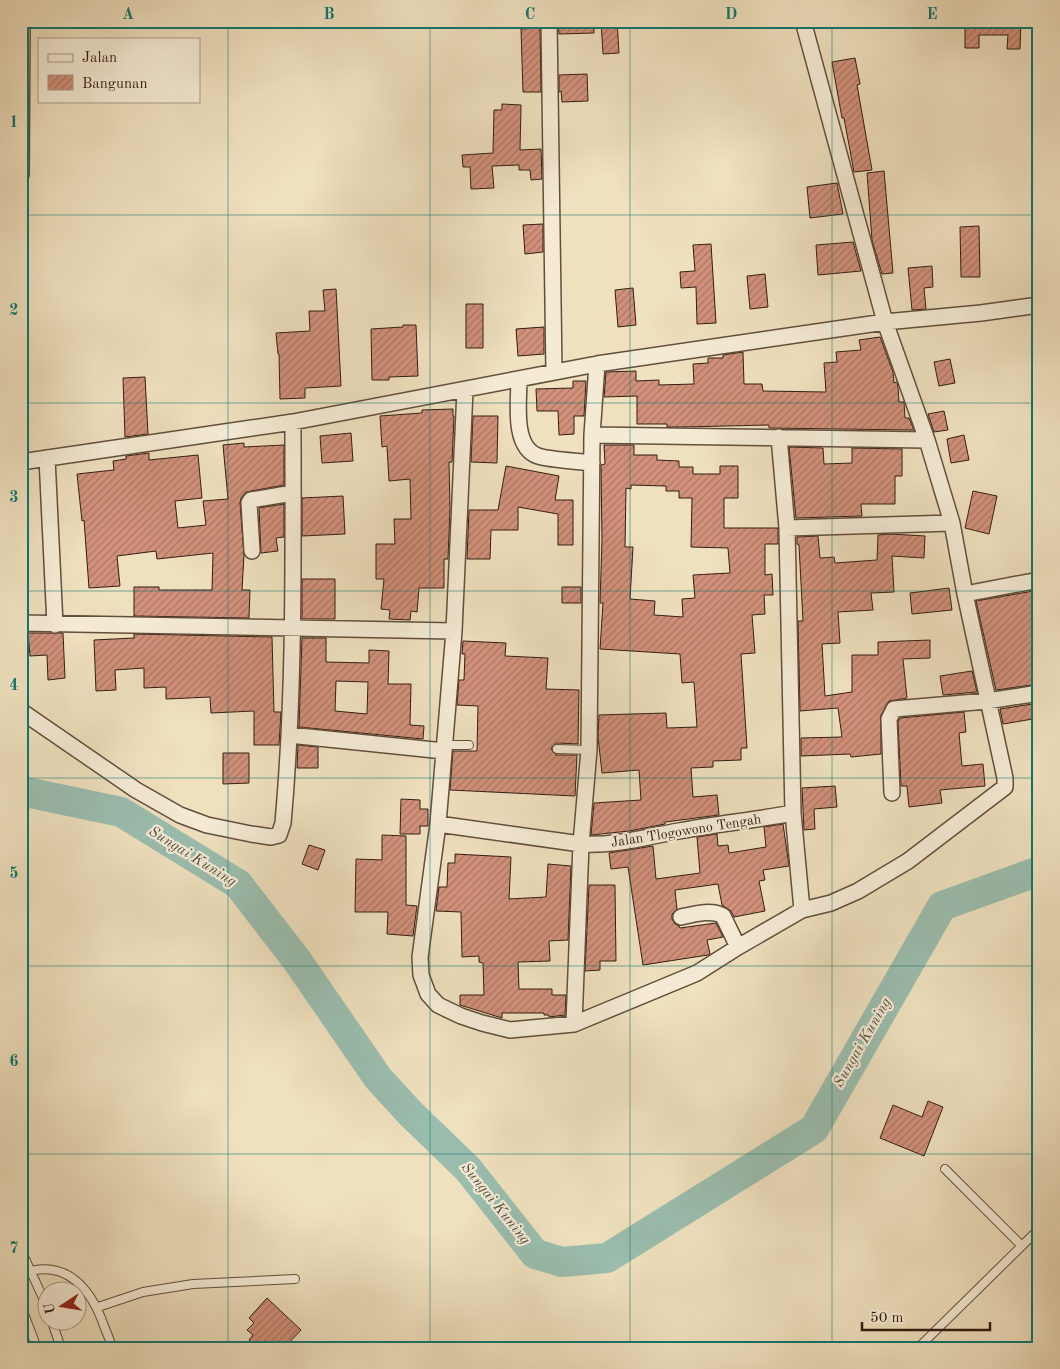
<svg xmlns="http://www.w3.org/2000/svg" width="1060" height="1369" viewBox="0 0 1060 1369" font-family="'Old Standard TT',serif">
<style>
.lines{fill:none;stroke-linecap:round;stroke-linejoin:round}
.river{stroke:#9abdae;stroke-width:30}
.building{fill:url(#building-hatch);stroke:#331d12;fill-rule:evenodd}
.lane-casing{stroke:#624e3d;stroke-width:10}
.street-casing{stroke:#624e3d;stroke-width:18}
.lane{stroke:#f5ebd5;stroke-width:8}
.street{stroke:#f5ebd5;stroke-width:15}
.grid{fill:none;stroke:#0f766e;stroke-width:1;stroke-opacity:0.55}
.labels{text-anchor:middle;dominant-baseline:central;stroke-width:4.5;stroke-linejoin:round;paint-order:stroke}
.street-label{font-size:14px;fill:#331d12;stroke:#f5ebd5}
.water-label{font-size:15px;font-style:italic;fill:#524d41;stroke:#f5ebd5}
.neatline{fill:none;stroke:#0f766e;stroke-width:2}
.grid-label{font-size:16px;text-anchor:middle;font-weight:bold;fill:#0f766e}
</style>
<defs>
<pattern id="building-hatch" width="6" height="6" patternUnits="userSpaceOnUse" patternTransform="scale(1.25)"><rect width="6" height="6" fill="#d2917b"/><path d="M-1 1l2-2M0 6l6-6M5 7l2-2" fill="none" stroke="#ab7663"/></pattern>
</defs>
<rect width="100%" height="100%" fill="#efe0be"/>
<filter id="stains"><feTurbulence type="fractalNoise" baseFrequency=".004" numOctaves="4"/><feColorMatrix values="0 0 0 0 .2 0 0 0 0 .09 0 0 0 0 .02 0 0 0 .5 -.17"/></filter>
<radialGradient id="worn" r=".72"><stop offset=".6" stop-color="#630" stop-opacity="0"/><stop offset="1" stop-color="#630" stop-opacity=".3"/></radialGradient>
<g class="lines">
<path class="river" d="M21 791 121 812 238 884 296 959 378 1078 410 1113 468 1169 535 1254 562 1262 607 1258 814 1129 942 906 1039 871"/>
</g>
<path class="building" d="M558 21H594V33L559 34Z
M601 21H617L619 53 603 54Z
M965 21H1021L1020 49H1007L1008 35H979V48H965Z
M540 28 541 92H523L521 29Z
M855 58 860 84 857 85 872 170 854 172 844 118H842L832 62Z
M587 74 588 101 562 102 561 91 559 92V75Z
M502 104 521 105 520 150 541 149 542 179 531 180 530 170H519V165L492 166 494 188 471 189 470 167H463L462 155 493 153 494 110H502Z
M884 171 893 273 882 274 872 240 867 173Z
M837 183 843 214 810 218 807 187Z
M543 224V252L525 254 523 225Z
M979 226 980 277H961L960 227Z
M853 242 861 271 818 275 816 245Z
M711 244 716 323 697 324 696 287 681 288 680 272 695 271 693 245Z
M932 266 933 287 924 288 926 309 912 310 908 268Z
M765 274 768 307 750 309 747 276Z
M633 288 636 325 618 327 615 290Z
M336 289 341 386 305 388V398L280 399 279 354H278L276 333 310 331 309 311H325L323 290Z
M466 304H483V348H466Z
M403 325H416L418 376 389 377V380H372L371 329 403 327Z
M544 327V354L518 356 516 329Z
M880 337 893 372 894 383 897 382 898 387 899 402H904L905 418H909L914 430 769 428V425L682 427H667V424H637V396L604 397 606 372 636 371V381L659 380V385L694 384 693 364 708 363V358H723V355L743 352 744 384H762L763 391 826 392 824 363 837 362 836 352 861 350 859 340Z
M950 359 955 383 939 386 934 362Z
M145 377 148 434 125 437 123 378Z
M573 381H586L584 416H574V434L559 435 558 411H537L536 389 573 388Z
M453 409V416H454L452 462H449L450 509 448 559H444V588H419L417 612 411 611 410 620 389 619 390 610 381 609 384 579H376V544H395L394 519H411L410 479 389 481 387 446 382 447 380 416 422 413V410Z
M944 411 948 430 934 432 928 414Z
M473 416H498L497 463 471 462Z
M351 433 353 461 322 463 320 436Z
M964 435 969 460 951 463 947 439Z
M244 443V447L284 445V485L246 492 241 498 240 503 244 555 242 590H250L249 618 134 616V587H159V590H212L213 553 157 559 156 551 117 556 120 586 89 588 84 520 82 521 77 474 114 470 113 461 126 459V456L149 453V460L198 455 202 498 175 501 178 528 206 525 203 501 228 499 223 445Z
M604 445H634V455H657V460L679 461V467H693V474H720V466H738V498H724V528H778V544H765V575L772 574 773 595H764L765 614 752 615 755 653 741 654 747 748H741V760L713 761V767L691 768 693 797 717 795 719 815 665 822V824L629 831 591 835 594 803 641 800 639 770 602 773 598 737 599 715 666 713 667 728 697 727 694 682 682 683 680 654 600 649 603 603H600L602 540 601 465 605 464ZM631 485 666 486V491H679V498H692L691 547 728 548 730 573 693 575 695 598 682 599 683 617 654 615 655 601 630 599 633 547H625L626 488 631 489Z
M789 447 823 448 824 464 852 463V448L902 449V476H895V504H861L862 516 796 518Z
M506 466 559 476 555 500H573V545H558V514L518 507V530H491L490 559H467L469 510H498Z
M973 491 997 496 989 534 965 528Z
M343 496 345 534 302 536V498Z
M284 504V537L276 538 278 551 261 553 259 508Z
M890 534 925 536 924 558 892 556 894 592 871 593 873 610 838 612 840 643 822 644 825 696 852 692V655H878V642L930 640V658L903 659 907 698 889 701 881 715V754L851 757 850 754 801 756V738L842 737 838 708 800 711 798 621H803L799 545 797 544V537L818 536 820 558 834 557 835 563 877 560 878 535Z
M302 579H335V619H302Z
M562 587H581V603H562Z
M949 588 952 610 912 614 910 593Z
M1039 590V684L996 690 976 601Z
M28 633H63L65 678 48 680 47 655 30 656Z
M134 634 272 637 274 712H281L279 745H254V711L211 713 210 697 166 699V687L144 688V668L115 670 116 690 96 691 94 640 134 638Z
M302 638H326V662L369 663V650L389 651 388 684H411L410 725 424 726 423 739 299 727ZM336 681 368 682 367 714 335 711Z
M463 641 506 643 505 656 548 658 546 689 579 690 578 744 557 743 553 746 551 749 556 755H577L575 796 450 790 453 751H477L478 706 457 705 459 680H464L465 654H462Z
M972 671 977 692 943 695 940 676Z
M1039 703V718L1003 724 1000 709Z
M964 712 966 732 959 733 962 766 983 764 985 786 940 790 942 803 909 807 907 786H901L898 721 900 718Z
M298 745 318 747V768H297Z
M223 753H249V783L223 784Z
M835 786 837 807 814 809 815 829 804 830 802 788Z
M401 799 420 800V809H428V826H420V834H400Z
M783 824 789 866 763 870 765 880 759 881 765 911 734 917 731 911 722 905 718 884 675 890 677 909 672 914V919L675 924 679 926 680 928 716 923 723 937 707 940 710 954 708 955 643 965 628 867 611 869 609 853 653 846 656 879 700 873 697 837 717 834 718 846 728 845 729 853 766 847 764 827Z
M382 835 406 836V905L417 906 413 936 387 934 388 912H355L356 859 382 860Z
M309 845 325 850 318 870 302 864Z
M455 854 511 857 509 899 546 897 548 864 571 866 568 940 549 941 550 961 518 962 519 989H552V995H566L565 1015 549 1017V1015H544V1013H502V1018L460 1005V995H484L483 963 479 962V956L462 957 461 912 436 911 439 887H447L448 863H455Z
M589 885H615L616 961H600V970L585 971Z
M928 1101 943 1107 924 1156 880 1138 893 1105 922 1117Z
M267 1298 301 1330 284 1348H257L249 1340 253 1335 247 1330 254 1323 249 1318Z"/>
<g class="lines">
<defs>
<path id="lane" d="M444 745H469
M557 749 589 750
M945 1169 1021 1245
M21 1250 48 1309
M21 1274C65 1257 91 1288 104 1326 107 1333 110 1340 112 1348
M21 1306 37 1348
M98 1307 143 1292 193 1284 295 1279
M52 1322 61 1348
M918 1348 1039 1229"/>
<path id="street" d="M549 21 554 372
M21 175 22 21
M519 379C519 401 512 447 538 456 550 460 578 461 592 463
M465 390 454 631 438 824 420 957 421 975 428 994 438 1005 461 1016 482 1023 510 1030 574 1024 697 973 738 947 802 910 831 903 858 891 908 861 1005 787V778L965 594 952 523 927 440 885 322 803 21
M592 435 927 440
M779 437 787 528 793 813 802 910
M47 458 55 625
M21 462 293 422 597 364 885 322 981 313 1039 305
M787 528 952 523
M252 551 249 503 251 500 293 493
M965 594 1039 580
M21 623 454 631
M21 711 136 790 180 815 207 825 251 834 271 837 279 835 283 823C295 690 293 555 293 422
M289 735 444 751
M892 793 889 719 894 709 987 701 1039 693
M438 824 581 844C616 846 645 837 679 831 717 824 755 820 793 813
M681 917C694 914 712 909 723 916L738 947
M574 1024 581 844 589 750 592 435 597 364"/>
</defs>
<use href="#lane" class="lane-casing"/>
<use href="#street" class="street-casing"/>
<use href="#lane" class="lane"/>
<use href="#street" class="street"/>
</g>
<path class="grid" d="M228 21V1348M430 21V1348M630 21V1348M832 21V1348M21 215H1039M21 403H1039M21 591H1039M21 778H1039M21 966H1039M21 1154H1039"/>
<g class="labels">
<g class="street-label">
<text transform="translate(686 831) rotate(-9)">Jalan Tlogowono Tengah</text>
</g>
<g class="water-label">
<text transform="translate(192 857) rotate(32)">Sungai Kuning</text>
<text transform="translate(863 1043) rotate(-60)">Sungai Kuning</text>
<text transform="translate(495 1204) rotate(51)">Sungai Kuning</text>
</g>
</g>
<rect width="1060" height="1369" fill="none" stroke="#efe0be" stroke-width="55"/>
<rect x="38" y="38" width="162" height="65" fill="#f5ebd5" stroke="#a79987"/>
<rect x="48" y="54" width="25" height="8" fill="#f5ebd5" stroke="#a79987"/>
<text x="82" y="62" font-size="15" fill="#331d12">Jalan</text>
<rect x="48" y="75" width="25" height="15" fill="url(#building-hatch)" stroke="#a79987"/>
<text x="82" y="88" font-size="15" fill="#331d12">Bangunan</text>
<g transform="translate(62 1306) rotate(258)"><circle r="24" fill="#f5ebd5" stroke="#a79987"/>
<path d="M0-4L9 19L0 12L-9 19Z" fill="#8f2418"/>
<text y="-8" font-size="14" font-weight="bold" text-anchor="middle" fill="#331d12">U</text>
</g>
<path d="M862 1322v8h128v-8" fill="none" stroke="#331d12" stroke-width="2.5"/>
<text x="870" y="1322" font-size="15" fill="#331d12" stroke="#f5ebd5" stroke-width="4" paint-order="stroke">50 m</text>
<rect x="28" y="28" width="1004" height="1314" class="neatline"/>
<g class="grid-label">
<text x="128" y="19">A</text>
<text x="329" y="19">B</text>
<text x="530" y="19">C</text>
<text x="731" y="19">D</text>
<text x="932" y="19">E</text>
<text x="14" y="127">1</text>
<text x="14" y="315">2</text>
<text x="14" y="502">3</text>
<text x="14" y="690">4</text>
<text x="14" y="878">5</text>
<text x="14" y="1066">6</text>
<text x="14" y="1253">7</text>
</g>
<rect width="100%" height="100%" filter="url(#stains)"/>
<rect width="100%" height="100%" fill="url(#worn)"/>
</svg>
